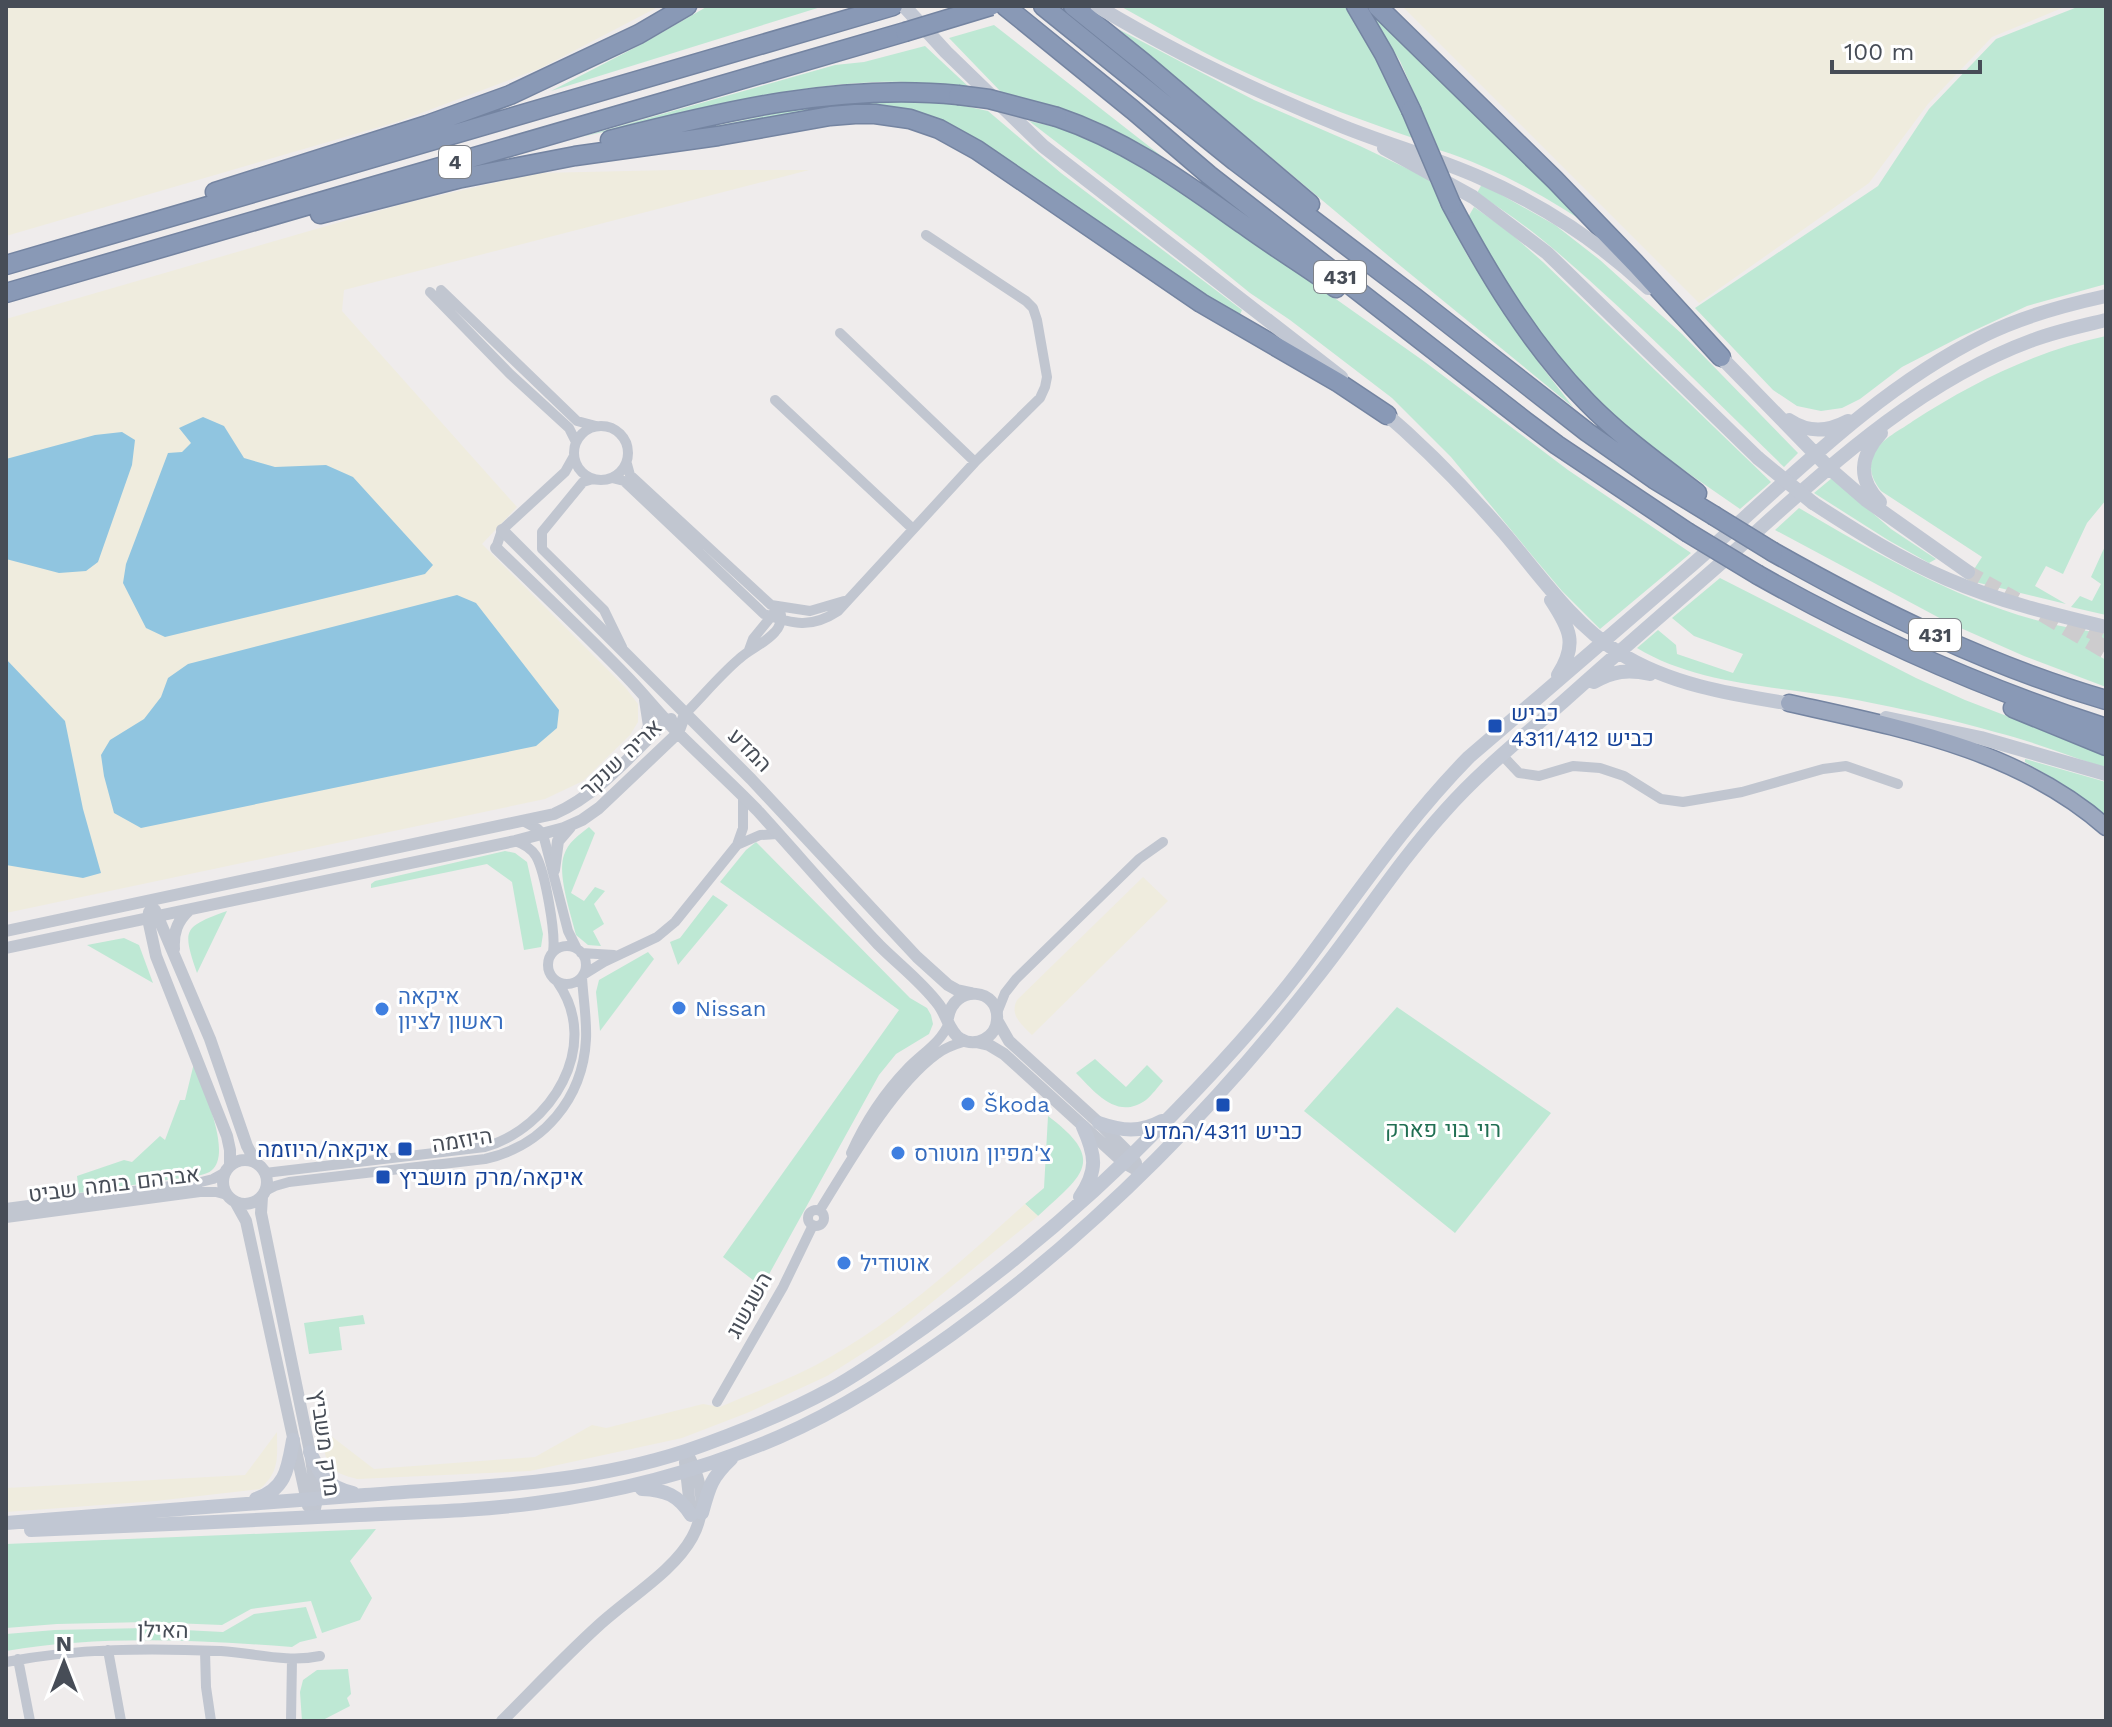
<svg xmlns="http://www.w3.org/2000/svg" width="2112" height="1727" viewBox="0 0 2112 1727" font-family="'Work Sans',Heebo,sans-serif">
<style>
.green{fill:#bee8d4}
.sand{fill:#efecde}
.water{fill:#90c5e0}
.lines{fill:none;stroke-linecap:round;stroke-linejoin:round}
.secondary-tunnel{stroke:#cdccce;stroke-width:14;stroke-dasharray:14 7;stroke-linecap:butt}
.motorway-tunnel{stroke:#cdccce;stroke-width:18;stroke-dasharray:18 9;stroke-linecap:butt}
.trunk-casing{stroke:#7484a1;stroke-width:19}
.motorway-casing{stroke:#7484a1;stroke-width:21}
.minor{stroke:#c1c6d0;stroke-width:10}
.tertiary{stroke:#c1c6d0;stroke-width:12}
.secondary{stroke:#c1c7d3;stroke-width:14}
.trunk{stroke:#9ca8bf;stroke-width:16}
.motorway{stroke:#8999b6;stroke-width:18}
.motorway-bridge-casing{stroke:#7484a1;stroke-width:21;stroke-linecap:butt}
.secondary-bridge{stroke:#c1c7d3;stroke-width:14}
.motorway-bridge{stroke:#8999b6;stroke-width:18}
.transit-dot{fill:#1a4fb4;stroke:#fff;stroke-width:3}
.shop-dot{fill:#3f7fe0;stroke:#fff;stroke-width:3}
.labels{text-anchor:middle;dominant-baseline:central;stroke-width:6;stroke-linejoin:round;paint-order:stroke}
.shield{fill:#fff;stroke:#7e8289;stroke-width:2}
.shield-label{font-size:20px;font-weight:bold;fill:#474d57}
.transit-label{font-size:22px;fill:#164399;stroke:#fff;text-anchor:start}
.street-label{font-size:22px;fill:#474d57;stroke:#fff}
.shop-label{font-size:22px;fill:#366cbe;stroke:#fff;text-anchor:start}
.park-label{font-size:22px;fill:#216f53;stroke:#fff}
</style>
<rect width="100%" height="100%" fill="#efecec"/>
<path class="green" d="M708 6H824L551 91 642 44Z
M1120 6H1346L1396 90 1413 138C1358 119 1304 99 1251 75 1206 55 1163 30 1120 6Z
M2080 6H2106V284L2027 306 1960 337 1902 367 1860 399 1842 408 1821 411 1797 406 1773 390 1695 308 1878 186 1929 109 1996 39Z
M1366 7 1596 230C1549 198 1494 167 1439 150L1400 61Z
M994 25 1164 158 1062 108 1002 93 949 38Z
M1118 29 1254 100 1360 146 1429 179 1467 255 1485 283 1539 363 1573 407 1397 263Z
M925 46 970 88C940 84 909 81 878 82 782 85 676 116 581 137L835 65 864 62Z
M876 99 950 103 988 111 1061 173 1242 310 1239 317 1121 237 1081 216 980 144 949 124 914 112 884 106 841 108 671 135 822 104Z
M1029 121 1069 130 1104 141 1193 198 1425 362 1568 470 1691 553 1600 629 1562 591 1535 559 1451 457 1392 398 1290 320 1250 293 1202 254Z
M1482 184 1555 225 1600 260 1682 334 1798 453 1784 467C1709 394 1635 319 1556 251 1531 229 1504 211 1477 193Z
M1474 207 1508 231 1543 262 1771 482 1740 509C1697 479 1652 450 1613 414 1552 358 1509 288 1467 219Z
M2106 336V500L2087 523 2063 574 2046 566 2035 586 2066 604 1967 580 1982 557 1881 491C1872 479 1867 468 1875 452 1882 438 1901 430 1913 421 1973 382 2036 351 2106 336Z
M1832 478 1891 529 1936 559 1929 563 1888 540 1814 493Z
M1799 508C1879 555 1960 602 2051 624 2069 628 2088 631 2106 634V648L2099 656 2106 660V687L2024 656 1947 622 1775 530Z
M2106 544V615L2071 607 2080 596 2092 601 2101 584 2091 577Z
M1720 578 1916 678 1965 700 2106 754V768C2069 756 2032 741 1995 732 1950 719 1903 709 1857 700 1787 687 1699 686 1637 648L1658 630 1676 645 1677 654 1733 673 1743 654 1694 636 1672 618Z
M2025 759 2106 782V815L2061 783 2025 762Z
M589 827 595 833 571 893 584 901 595 887 605 891 594 904 604 924 593 931 601 946 588 945 576 935C571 914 557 875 564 855 568 842 579 835 589 827Z
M756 842 910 998 927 1008 931 1015 933 1024 929 1034 896 1054 879 1075 762 1287 723 1257 899 1010 720 882 746 850Z
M505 851 515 853 527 862 543 934 541 947 524 950 512 882 487 864 371 888V884L375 881Z
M713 895 728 905 678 965 670 942 680 938Z
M227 911 197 973C182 929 183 927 227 911Z
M124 938 139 945 153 983 87 945Z
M648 952 654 959 600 1031 596 992 599 980Z
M1397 1007 1551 1113 1455 1233 1304 1111Z
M1095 1059 1126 1087 1147 1065 1163 1081C1158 1087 1152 1095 1146 1100 1117 1121 1095 1092 1076 1073Z
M194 1063C201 1085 233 1152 212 1170 209 1173 204 1174 201 1175L79 1193 77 1176 124 1160 132 1162 160 1136 165 1140 180 1100H185Z
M1048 1116C1108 1161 1082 1175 1038 1216L1025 1204 1044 1188Z
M363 1315 365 1324 339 1327 342 1350 309 1354 304 1323Z
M376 1529 350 1561 372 1598 360 1620 322 1633 311 1601 251 1609 222 1625 147 1622 57 1624 6 1628V1544Z
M306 1607 317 1638 300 1642 292 1647C198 1640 100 1635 6 1651V1634L55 1630 145 1628 223 1632 254 1614Z
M348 1669 351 1694 347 1698 350 1706 321 1721H302L300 1692 303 1680 317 1670Z"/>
<path class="sand" d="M6 6H660L541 68 400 121 6 236Z
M1402 6H2067L1992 37 1928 104 1869 183 1699 303Z
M673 170H809L344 290 342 311 517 507 482 544 625 687 638 704V722L630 735 583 781 545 799 6 913V319L406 203 538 173Z
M1143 877 1168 901 1032 1035C1022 1025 1009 1015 1017 1000Z
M1025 1204 1038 1216 893 1334 827 1376 747 1413 682 1438 530 1471 357 1479C346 1476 334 1473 328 1464L318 1429H322L374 1469 535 1457 592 1425 606 1428 703 1404 720 1407C757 1391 797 1377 832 1356 903 1315 964 1259 1025 1204Z
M277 1432C277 1458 280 1471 260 1489L156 1501 6 1512V1488L245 1475Z"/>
<path class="water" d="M203 417 224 426 244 458 275 467 326 465 353 477 433 565 425 574 165 637 146 628 123 583 126 564 168 453 182 452 191 443 179 428Z
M122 432 135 440 132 465 98 562 86 571 59 573 6 559V459L95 435Z
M457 595 476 603 559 710 557 728 536 746 141 828 114 813 104 776 101 755 110 740 144 719 161 697 168 678 188 664Z
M6 659 65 721 83 809 101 873 83 878 6 865Z"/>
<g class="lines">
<path class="secondary-tunnel" d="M1968 572 2018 600
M2070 622 2106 639"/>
<path class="motorway-tunnel" d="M2043 613 2106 650"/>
<defs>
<path id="trunk" d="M1789 703C1901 728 2017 749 2106 827"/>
<path id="motorway" d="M1005 6 1133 110 1209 175 1525 421 1557 445 1687 532
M1043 6 1235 161 1417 299 1587 432 1654 479 1713 515
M1073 6 1145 64 1310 204
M1356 6 1384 54 1411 110
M1377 6 1555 180 1635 263 1721 357
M1057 117C1128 141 1183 182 1244 225 1274 247 1306 266 1336 288
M610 140C724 111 840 83 958 95
M457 179 575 156 718 136 830 116 855 114H875L910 119 939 129 977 150 1201 303 1339 383 1387 415
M215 192 427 125 510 95 639 34 687 6
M1451 204C1489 275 1531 345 1587 402 1620 436 1659 464 1697 493
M320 214 469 176
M6 265 893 6
M6 293 905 32
M1773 552C1879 612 1989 666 2106 700
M1758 575C1868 637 1985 689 2106 728
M2013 708 2106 746"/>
</defs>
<use href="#trunk" class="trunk-casing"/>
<use href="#motorway" class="motorway-casing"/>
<path class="minor" d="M441 290 577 421 596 426
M430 292 510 374 569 428 576 442
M840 333 975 462
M775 400 913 529
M574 453a27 27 0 1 1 54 0a27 27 0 1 1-54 0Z
M627 464 630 475 771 605 810 611 844 601
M612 478 624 481 764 614C793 624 811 629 838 611L975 462 1040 398 1045 387 1047 377 1037 320 1033 308 1026 301 926 235
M593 479 583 482 542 532V549L604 610 622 647
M496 548 502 530 565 472 574 456
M749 650 753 639 774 613
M685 714C703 696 720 675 739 659 751 648 763 645 775 632 780 627 781 622 781 615
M1502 755 1519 773 1539 776 1573 766 1600 768 1624 776 1661 799 1683 802 1742 792 1823 769 1846 766 1898 784
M523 821 538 829 543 834 568 931 577 949
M515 841C524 844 531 848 536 856 545 872 556 933 553 952
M737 845 760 835 778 834
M548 965a19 19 0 1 1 38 0a19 19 0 1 1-38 0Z
M581 953 614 955
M583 975 604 962 657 937 675 922 737 845 743 828V797
M997 1013 1005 993 1016 979 1139 859 1163 842
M851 1153C865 1122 883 1094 907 1069 922 1053 940 1044 949 1023
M265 1173 485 1147C551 1128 602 1046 558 983
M265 1191 275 1186 289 1182 485 1159C543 1146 583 1099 586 1039 587 1019 583 997 582 977
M6 1208 201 1182 213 1179 224 1173
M808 1218a8 8 0 1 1 16 0a8 8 0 1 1-16 0Z
M820 1210C849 1163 893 1086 937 1054 946 1047 956 1044 966 1041
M6 1218 200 1192H216L227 1195
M717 1402 783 1287 813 1225
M108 1650 121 1721
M205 1651 206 1687 211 1721
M18 1659 30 1721
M6 1662C78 1648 149 1648 221 1651 254 1653 287 1663 320 1656
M291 1721 292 1659"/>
<path class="tertiary" d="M502 530 751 779 917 957 948 985 957 990 971 993
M496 548C541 592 587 635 630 680 647 698 662 717 679 734 705 760 732 784 757 810 798 855 837 901 879 945 899 965 922 982 939 1005 947 1016 950 1033 961 1039 976 1048 996 1037 997 1020 1000 988 954 983 948 1018
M643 740 649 726 645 700
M554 870 558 841 570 827
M155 910 210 1039 247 1146 256 1163
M149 912 148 919 156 956 227 1136 230 1150V1165
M6 931 554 814C599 794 632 754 667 720L671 719
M6 948 515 841 564 828 582 820 599 808 678 733 685 714
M174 949C173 933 177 921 189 910
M997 1020 1009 1041 1099 1123 1131 1155 1136 1163
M976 1042 989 1045 1004 1054 1124 1163 1142 1173
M223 1182a22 22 0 1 1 44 0a22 22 0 1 1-44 0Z
M262 1197 261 1213 310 1452 317 1499 313 1518
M236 1203 246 1221 308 1506
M685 1462 691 1515
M502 1721C534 1689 565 1656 598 1626 654 1575 736 1540 686 1451"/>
<path class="secondary" d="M904 6 946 52 1043 146 1341 377
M1097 6C1175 53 1259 93 1344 127 1389 145 1436 158 1481 178 1543 205 1599 242 1648 288
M1384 148 1473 197 1547 253 1758 458
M1716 352 1829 468 1866 500 1968 572
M1379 408C1424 446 1465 488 1504 533 1538 573 1573 624 1618 652 1671 686 1736 695 1798 705
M1789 420C1809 433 1827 432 1848 421
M1880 502C1857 479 1860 456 1881 433
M1813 503C1856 531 1900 559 1947 579 1998 601 2052 614 2106 627
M1551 600C1570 629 1578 644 1558 675
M1594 682C1613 671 1628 669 1650 674
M1886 718 1981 738 2106 774
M1099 1123C1122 1131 1140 1133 1162 1121
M1080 1197C1098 1170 1096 1156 1083 1127
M310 1452C321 1476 326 1487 353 1493
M642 1489C666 1490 678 1495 691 1515
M256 1499C286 1489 288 1468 293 1440
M702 1513C709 1487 711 1478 731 1459
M6 1523C126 1513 245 1504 365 1495 475 1486 579 1486 686 1451 735 1434 785 1414 831 1389 864 1371 895 1348 926 1326 1015 1263 1096 1193 1172 1115 1217 1069 1261 1021 1300 970 1355 897 1405 822 1469 757 1541 695 1614 633 1685 571 1781 488 1870 392 1985 335 2023 316 2065 305 2106 296
M31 1530C140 1525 250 1521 359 1515 418 1512 477 1511 536 1503 620 1492 700 1471 779 1437 841 1410 897 1373 952 1334 1089 1235 1209 1115 1313 982 1358 926 1396 865 1444 812 1480 771 1523 737 1564 701 1624 647 1685 595 1745 542 1832 464 1921 381 2033 340 2057 331 2081 326 2106 320"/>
<use href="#trunk" class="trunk"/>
<use href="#motorway" class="motorway"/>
<defs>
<path id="motorway-bridge" d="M905 32 991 6
M958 95 989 99 1057 117
M1411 110 1451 204
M1713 515 1773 552
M1687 532 1758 575"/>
</defs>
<use href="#motorway-bridge" class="motorway-bridge-casing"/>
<path class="secondary-bridge" d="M1758 458 1813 503"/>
<use href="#motorway-bridge" class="motorway-bridge"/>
</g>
<g class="transit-dot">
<rect x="1487" y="718" width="16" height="16" rx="4"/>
<rect x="1215" y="1097" width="16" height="16" rx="4"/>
<rect x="397" y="1141" width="16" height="16" rx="4"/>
<rect x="375" y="1169" width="16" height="16" rx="4"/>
</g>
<g class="shop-dot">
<circle cx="679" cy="1008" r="8"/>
<circle cx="382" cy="1009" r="8"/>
<circle cx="968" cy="1104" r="8"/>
<circle cx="898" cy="1153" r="8"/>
<circle cx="844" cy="1263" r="8"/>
</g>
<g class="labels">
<g class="shield">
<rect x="439" y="146" width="32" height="32" rx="6"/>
<rect x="1314" y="261" width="52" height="32" rx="6"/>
<rect x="1909" y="619" width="52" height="32" rx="6"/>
</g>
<g class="shield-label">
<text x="455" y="162">4</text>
<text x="1340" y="277">431</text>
<text x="1935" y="635">431</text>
</g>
<g class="transit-label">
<text x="1511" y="713">כביש<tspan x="1511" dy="25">4311/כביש 412</tspan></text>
<text x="1223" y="1131" text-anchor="middle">כביש 4311/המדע</text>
<text x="389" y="1149" text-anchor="end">איקאה/היוזמה</text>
<text x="399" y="1177">איקאה/מרק מושביץ</text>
</g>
<g class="street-label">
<text transform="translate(750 750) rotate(45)">המדע</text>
<text transform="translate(621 758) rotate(-43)">אריה שנקר</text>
<text transform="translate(462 1140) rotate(-9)">היוזמה</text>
<text transform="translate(114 1184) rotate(-7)">אברהם בומה שביט</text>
<text transform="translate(749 1305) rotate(-61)">השגשוג</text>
<text transform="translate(325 1443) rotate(82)">מרק משביץ</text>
<text transform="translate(163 1630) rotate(1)">האילן</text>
</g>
<g class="shop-label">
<text x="398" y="996">איקאה<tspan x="398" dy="25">ראשון לציון</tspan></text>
<text x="695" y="1008">Nissan</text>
<text x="984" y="1104">Škoda</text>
<text x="914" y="1153">צ'מפיון מוטורס</text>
<text x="860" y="1263">אוטודיל</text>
</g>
<g class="park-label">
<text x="1443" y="1129">רוי בוי פארק</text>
</g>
</g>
<rect width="2112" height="1727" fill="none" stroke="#474d57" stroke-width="16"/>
<g transform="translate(64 1663)" stroke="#ffffff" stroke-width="6" paint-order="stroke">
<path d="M0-6L14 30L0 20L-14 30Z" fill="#474d57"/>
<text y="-12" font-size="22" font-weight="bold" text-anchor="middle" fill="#474d57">N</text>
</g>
<path d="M1832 60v12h148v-12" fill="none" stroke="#474d57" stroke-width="4"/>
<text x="1844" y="60" font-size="24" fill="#474d57" stroke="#ffffff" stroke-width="6" paint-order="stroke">100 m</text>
</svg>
